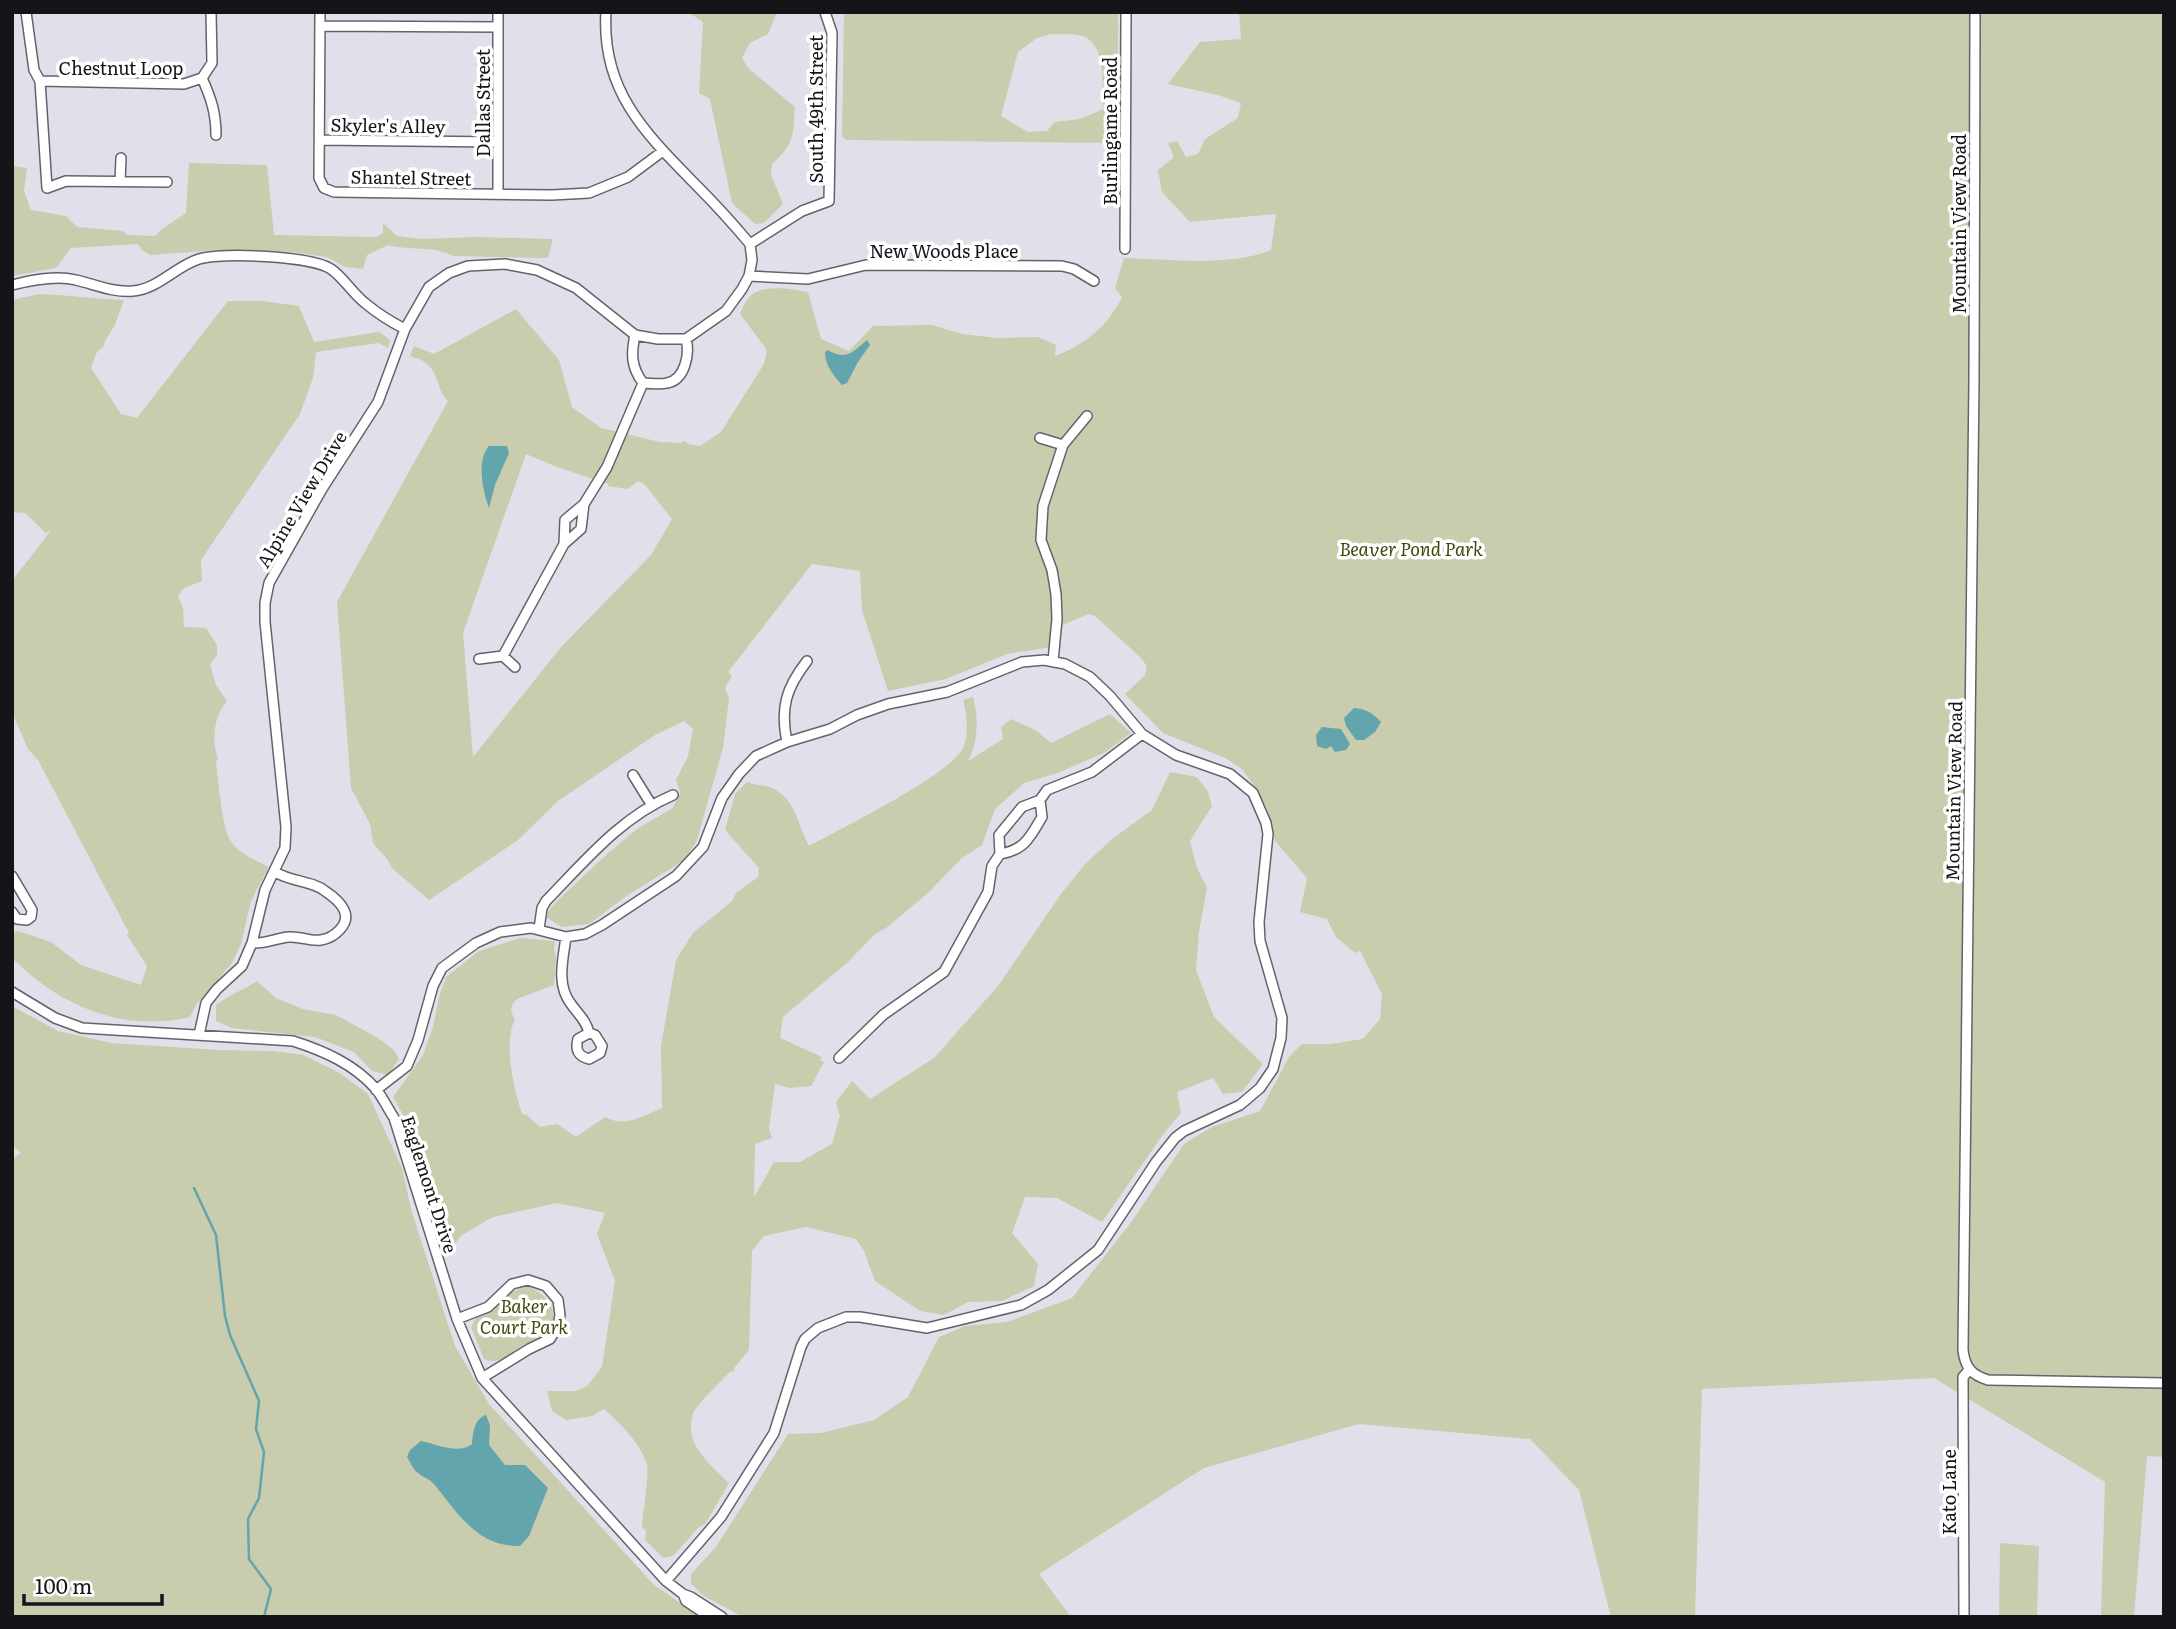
<svg xmlns="http://www.w3.org/2000/svg" width="2176" height="1629" viewBox="0 0 2176 1629" font-family="Literata,serif">
<style>
.green{fill:#c9ccad;fill-rule:evenodd}
.water{fill:#63a5ac}
.lines{fill:none;stroke-linecap:round;stroke-linejoin:round}
.stream{stroke:#63a5ac;stroke-width:2.5}
.minor-casing{stroke:#63636c;stroke-width:12}
.minor{stroke:#fff;stroke-width:9}
.labels{text-anchor:middle;dominant-baseline:central;stroke-width:7;stroke-linejoin:round;paint-order:stroke}
.street-label{font-size:18px;fill:#151519;stroke:#fff}
.park-label{font-size:18px;font-style:italic;fill:#44470a;stroke:#fff}
</style>
<rect width="100%" height="100%" fill="#e0e0eb"/>
<path class="green" d="M688 12H777L768 34 750 43 742 58 749 69 795 107C793 135 794 145 772 164L771 175 783 204 764 223 755 224 732 203 710 99 699 93 703 22Z
M844 12H1118V143L846 140 842 136ZM1052 34C1062 35 1077 33 1085 37 1108 49 1101 88 1103 109L1080 119 1055 122 1047 131 1028 132 1001 116 1018 52 1037 38Z
M1239 12H2164V1457L2147 1456 2134 1617H2101L2105 1482 1934 1378 1702 1389 1695 1617H1611L1579 1490 1530 1439 1359 1424 1204 1468 1039 1574 1071 1617H743L704 1596 691 1584V1574L716 1547 788 1434 821 1433 874 1420 908 1397 939 1337 965 1326 1007 1322 1072 1298 1132 1221 1184 1144 1212 1127 1260 1111 1289 1057 1302 1044H1330L1363 1039 1380 1019 1382 994 1360 951 1355 953 1336 937 1327 919 1300 912 1307 878 1275 841 1267 808 1255 787 1242 769 1225 758 1163 733 1125 694 1145 675 1147 666 1140 657 1095 616 1089 614 1055 628 1052 647 1007 654 946 679 888 691 862 610 860 571 812 564 728 672 732 676 725 688 729 698 723 748 697 840 686 859 628 895 589 924 562 927 544 916 557 901 607 854 637 829 673 808 680 793 676 780 688 756 693 729 684 721 655 735 558 801 518 840 429 900 392 868 387 859 373 843 370 824 351 788 337 602 448 401C437 391 439 374 427 364 424 360 415 358 410 356L414 346 434 354 516 309 559 360 572 407 601 428 660 442 680 443 685 441 688 444 700 446 721 432 764 364 767 350 740 314C742 310 744 303 748 299 760 283 790 289 808 292L821 339 849 351 873 326 932 325 962 334 997 338 1038 337 1056 345 1055 356C1086 344 1107 327 1122 297L1115 288 1124 258C1167 259 1232 267 1271 250L1276 214 1190 222 1162 192 1158 170 1174 157 1168 143 1177 141 1186 157 1198 154 1205 139 1238 118 1241 103 1218 95 1168 84 1200 42 1241 39ZM526 454 557 467 608 484V486L628 489 638 481 645 485 672 519 651 555 562 646 473 757 463 633Z
M189 163 267 165 274 235 377 237 383 233V223L397 236 422 239 476 237 553 239 548 258 453 256C433 245 409 251 388 245L367 255 363 269 345 267 327 257 293 252 217 250 150 255 142 250 138 244 71 248 56 268 12 276V166L27 168 24 191 31 210 66 216 77 227 123 231 127 235 155 236 162 229 186 213Z
M39 294C68 295 95 299 124 300L115 325 105 341 104 346 97 352 91 368 121 414 137 418 228 301H263L299 306 314 342 379 332 390 340 388 348 378 343 316 352 313 378 300 414 201 560 202 581 184 588 178 596 183 608 184 627 206 628 217 645V655L210 664 216 685 227 701C214 716 211 740 218 759L216 761C218 779 222 823 229 838 236 853 256 860 269 867L251 901 241 944 232 963 196 1005 190 1017C123 1033 60 1006 12 958V933L18 931 51 942 81 965 141 985 147 966 127 935 129 933 38 760 28 749 12 712V581L52 529 46 533 25 513 12 512V300Z
M973 697C979 717 978 743 968 761L1003 739 1001 727 1011 719 1037 731 1051 743 1110 714 1131 733 1104 753 1057 773 1024 783 995 809 982 845 962 858 926 895 886 928 875 934 848 962 783 1017 780 1038 822 1057 820 1060 824 1062 811 1086 789 1088 775 1084 769 1128 772 1138 755 1144 754 1197 774 1162H800L832 1144 840 1116 836 1102 852 1081 870 1099 934 1058 998 986 1061 894 1085 864 1112 839 1152 810 1170 772 1197 777 1208 792 1212 806 1190 841 1197 868 1207 888 1199 932 1196 970 1214 1017 1263 1064 1242 1092 1223 1094 1213 1078 1177 1092 1181 1113 1164 1133 1102 1222 1057 1198 1025 1197 1012 1233 1038 1264 1034 1286 1002 1301 968 1302 944 1315 920 1311 875 1281 864 1251 856 1239 806 1227 764 1236 752 1251 749 1350 735 1367 734 1371 730 1372C722 1380 696 1405 693 1414 683 1444 710 1464 729 1483L706 1523 698 1528 673 1556 663 1558 645 1540 646 1531 642 1526C643 1512 649 1477 647 1465 641 1443 620 1424 604 1409L592 1416 566 1420 552 1411 547 1391H576L587 1386 602 1367 615 1281 597 1234 605 1213 557 1203 493 1217 462 1235 450 1249 410 1127 393 1097 423 1055 433 1027 439 997 446 977 479 951 520 938 555 941 554 950 556 957 554 985 517 999 512 1005 511 1012 515 1019C503 1044 514 1089 522 1114L527 1115 540 1127 557 1124 576 1137 605 1117C626 1128 642 1116 662 1108L661 1046 676 960 693 933 732 901 736 893 758 877 759 868 725 830 735 794 747 782C756 786 765 784 774 789 797 801 798 827 809 846 840 829 950 775 963 748 969 736 967 713 963 700Z
M257 981 276 998 303 1009 336 1015 378 1038 394 1050 399 1059 388 1075 372 1071 354 1052 315 1037 232 1028 216 1021V1005C229 995 243 990 257 981Z
M12 1006 58 1031 111 1043 219 1050 274 1051 304 1055 341 1074 368 1094 402 1168 411 1209 455 1346 489 1404 654 1585 701 1617H12V1181L14 1179 12 1159 21 1153 12 1145Z
M526 1286C548 1293 565 1316 543 1336 537 1341 530 1341 523 1345 511 1352 499 1366 484 1359L471 1327 476 1318C496 1310 505 1292 526 1286Z
M2000 1543 2039 1546 2037 1617H1999Z"/>
<path class="water" d="M867 340 870 345 858 362 847 383 842 385C833 375 825 365 825 352L828 350C846 361 853 352 867 340Z
M489 446H507L509 453 495 485 489 508C483 492 476 460 489 446Z
M1354 708C1366 709 1373 713 1381 722L1375 732 1364 740H1356L1346 726 1344 718Z
M1322 727 1341 729 1350 744 1346 750 1335 752 1331 746 1326 749 1317 746 1316 735Z
M486 1415 490 1425 489 1445 505 1465H525L548 1488 529 1536 520 1546C477 1547 458 1513 434 1484 429 1478 421 1477 416 1471 412 1468 410 1461 407 1457L410 1450 421 1441C436 1444 459 1455 472 1444 473 1433 474 1419 486 1415Z"/>
<g class="lines">
<path class="stream" d="M194 1188 216 1235 225 1316 230 1335 259 1401 256 1429 264 1452 259 1498 248 1519 249 1559 271 1589 264 1617"/>
<defs>
<path id="minor" d="M26 12 34 70 40 81 184 84 202 78 212 63 211 12
M320 12 319 178 324 188 334 192 552 195 589 193 628 177 663 151
M1975 12 1974 380 1963 1350C1965 1368 1972 1375 1988 1380L2164 1383
M320 26 498 27
M202 78C211 98 216 113 216 135
M40 81 47 188 66 181 167 182
M320 140 498 142
M120 182 121 158
M498 193V12
M750 244 802 211 829 201 832 33 825 12
M1125 249 1126 12
M749 276 808 279 866 265 1062 266 1074 269 1094 281
M12 285C32 280 56 275 76 280 94 284 113 293 133 291 158 289 176 266 199 259 222 252 311 256 331 269 344 278 352 293 365 303 377 313 391 322 405 329
M635 335C631 354 631 367 643 383 651 383 659 385 667 383 685 380 690 354 686 339
M1040 438 1063 445
M564 544 565 520 584 504 607 467 643 383
M503 656 515 667
M479 659 503 656 564 544 581 529 584 504
M1053 661 1057 619 1056 594 1052 570 1041 540 1043 506 1063 445 1087 416
M787 742C780 708 786 688 807 661
M633 775 651 804
M1000 854C1025 850 1030 837 1042 817L1040 800
M12 876 32 910 31 917 27 920 17 919 12 912
M539 929 542 908 546 901C585 861 621 817 673 795
M566 937C563 959 556 985 571 1004 578 1014 586 1020 589 1033L595 1035 602 1046 600 1053 589 1059C578 1056 575 1050 578 1039L589 1033
M252 943C266 944 276 938 289 937 300 936 311 942 321 940 334 938 351 924 344 910 341 903 331 895 325 891 313 881 291 882 275 872
M12 992 55 1018 82 1028 293 1041C324 1051 354 1064 376 1089 383 1098 388 1109 394 1118L457 1319 482 1378 666 1581 683 1594 686 1601 710 1617
M199 1035 206 1003 217 989 242 966 252 943 265 890 285 848 286 827 265 622V603L269 583 322 489 378 402 405 329 429 287 449 273 468 266 505 264 537 270 576 288 635 335 658 339H686L726 311 742 289 749 276 752 260 750 244C734 225 717 206 699 188 647 135 601 92 606 12
M839 1058 883 1015 944 972 988 892 992 866 1000 854 999 835 1022 807 1040 800 1047 790 1092 772 1142 734
M376 1090 407 1066 418 1040 433 986 442 968 476 943 500 932 531 928 566 937 585 934 602 925 676 876 703 847 722 798 739 774 756 756 787 742 830 729 857 715 888 704 947 692 1022 662 1044 660 1065 664 1090 677 1110 696 1142 734 1176 755 1230 774 1253 793 1266 823 1268 834 1259 922 1260 941 1282 1018 1281 1038 1273 1069 1260 1088 1240 1105 1184 1131 1175 1138 1156 1162 1098 1250 1048 1290 1021 1305 927 1328 860 1317H846L818 1328 805 1339 801 1347 774 1433 721 1517 666 1581
M457 1319 488 1307 512 1284 528 1280 546 1286 558 1300 560 1315 558 1326 550 1339 529 1349 482 1378
M683 1594 691 1597 722 1617
M1964 1617 1963 1377 1969 1370"/>
</defs>
<use href="#minor" class="minor-casing"/>
<use href="#minor" class="minor"/>
</g>
<g class="labels">
<g class="street-label">
<text x="121" y="67">Chestnut Loop</text>
<text transform="translate(482 103) rotate(-90)">Dallas Street</text>
<text transform="translate(815 109) rotate(-90)">South 49th Street</text>
<text transform="translate(388 125) rotate(1)">Skyler's Alley</text>
<text transform="translate(1109 131) rotate(-90)">Burlingame Road</text>
<text transform="translate(411 177) rotate(1)">Shantel Street</text>
<text transform="translate(1958 224) rotate(-90)">Mountain View Road</text>
<text x="944" y="250">New Woods Place</text>
<text transform="translate(301 499) rotate(-59)">Alpine View Drive</text>
<text transform="translate(1953 791) rotate(-89)">Mountain View Road</text>
<text transform="translate(430 1184) rotate(72)">Eaglemont Drive</text>
<text transform="translate(1948 1492) rotate(-90)">Kato Lane</text>
</g>
<g class="park-label">
<text x="1411" y="548">Beaver Pond Park</text>
<text x="524" y="1305">Baker<tspan x="524" dy="21">Court Park</tspan></text>
</g>
</g>
<rect width="2176" height="1629" fill="none" stroke="#151519" stroke-width="28"/>
<path d="M24 1594v10h138v-10" fill="none" stroke="#151519" stroke-width="3.5"/>
<text x="35" y="1594" font-size="21" fill="#151519" stroke="#ffffff" stroke-width="5" paint-order="stroke">100 m</text>
</svg>
